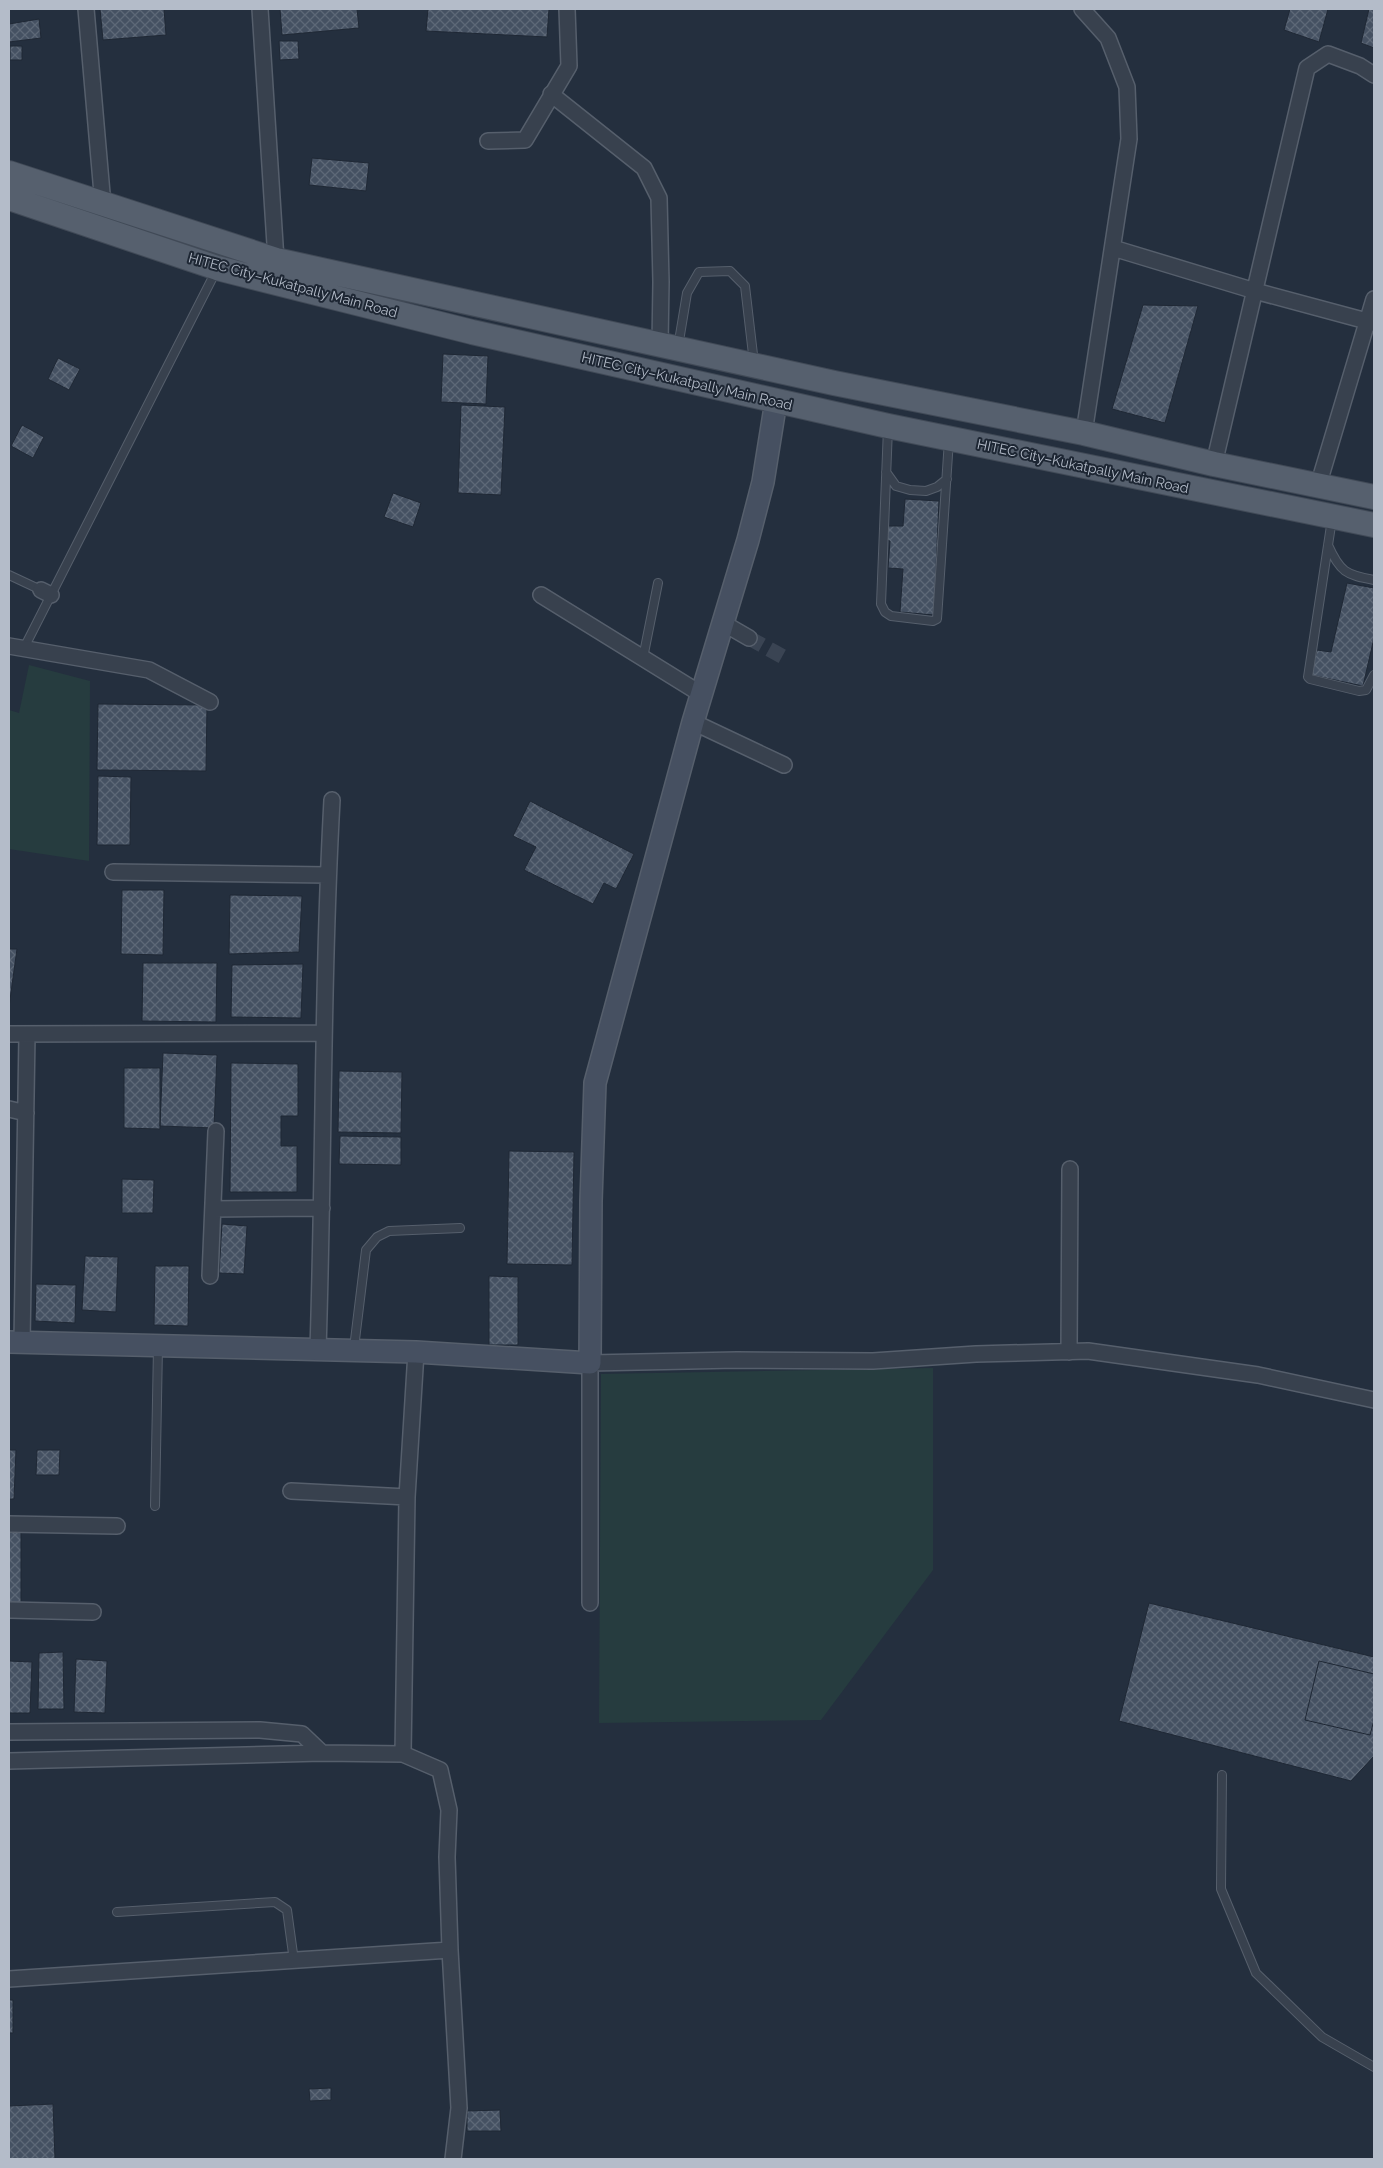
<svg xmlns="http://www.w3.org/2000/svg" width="1383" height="2168" viewBox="0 0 1383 2168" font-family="Raleway,sans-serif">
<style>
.green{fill:#263c3f}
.building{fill:url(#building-cross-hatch);stroke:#1f2835}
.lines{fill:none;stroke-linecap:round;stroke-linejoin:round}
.street-tunnel{stroke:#3a4453;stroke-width:15;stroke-dasharray:15 8;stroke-linecap:butt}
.lane-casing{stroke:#565f6c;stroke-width:10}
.street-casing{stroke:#565f6c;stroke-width:18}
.secondary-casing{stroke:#565f6c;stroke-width:24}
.primary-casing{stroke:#414a57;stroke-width:26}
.lane{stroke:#38414e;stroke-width:8}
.street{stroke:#38414e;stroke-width:15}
.secondary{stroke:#465061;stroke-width:21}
.primary{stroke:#56606e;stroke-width:24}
.labels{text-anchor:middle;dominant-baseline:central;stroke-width:4;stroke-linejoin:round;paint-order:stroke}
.street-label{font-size:14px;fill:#b4bcc9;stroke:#1d2633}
</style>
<defs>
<pattern id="building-cross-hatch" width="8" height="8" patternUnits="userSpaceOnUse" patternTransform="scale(1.25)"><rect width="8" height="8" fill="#455162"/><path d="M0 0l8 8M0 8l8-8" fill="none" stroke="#5d6877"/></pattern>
</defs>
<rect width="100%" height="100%" fill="#242f3e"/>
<path class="green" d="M29 665 90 681 89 861 9 849V710L19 713Z
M933 1368V1570L821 1720 599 1723 601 1374Z"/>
<path class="building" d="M100 9H164L166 35 103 40Z
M280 9H357L359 28 282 35Z
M428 9H549L547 37 426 31Z
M1290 9H1328L1319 42 1284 30Z
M1369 9H1374V48L1361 43Z
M39 19 41 38 9 42V24Z
M279 41H298L299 59 280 60Z
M10 46H22V60H10Z
M312 158 369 163 366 191 309 185Z
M1143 305 1198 306 1165 423 1112 409Z
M443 354 488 356 486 404 441 402Z
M58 358 80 369 69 390 48 379Z
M461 405 505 407 501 495 458 493Z
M22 425 44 437 33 458 11 446Z
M393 493 421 503 413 527 384 517Z
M905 499 939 501 934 615 900 612 903 569 888 568 890 541 886 540 887 526H903Z
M1347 583 1374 588V638L1363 686 1311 675 1317 650 1331 652Z
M98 704 207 705 206 771 97 770Z
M98 776 131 777 130 845H97Z
M530 801 634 854 616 889 604 883 593 904 524 870 536 847 513 836Z
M122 890H164L163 955 121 954Z
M230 895 302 896 299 952 229 954Z
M9 949H17L9 1007Z
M143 963H217L216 1022 142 1021Z
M303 964 301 1018 231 1017 232 965Z
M163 1053 217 1055 214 1128 160 1126Z
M231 1063 298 1064V1116H281V1146H297V1192H230Z
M124 1068H160V1129L124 1128Z
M339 1071 402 1072 401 1133 338 1132Z
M340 1136 401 1137V1165L339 1164Z
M509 1151 574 1152 572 1265 507 1264Z
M122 1179 154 1180 153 1213H122Z
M222 1224 247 1226 244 1274 219 1273Z
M85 1256 118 1257 116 1312 82 1310Z
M155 1266H189L188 1326 154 1325Z
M489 1276 518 1277V1345H489Z
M36 1284 76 1285 75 1323 35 1321Z
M9 1450H16L14 1499H9Z
M37 1450H60L59 1475H36Z
M9 1531H21V1604H9Z
M1149 1603 1374 1657V1756L1351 1781 1119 1721Z
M63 1652 64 1709H38L39 1653Z
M76 1659 107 1661 105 1713 74 1712Z
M9 1661 32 1662 30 1713H9Z
M1319 1661 1374 1674V1720L1370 1735 1305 1720Z
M9 2000H13V2033H9Z
M331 2088V2100L310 2101 309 2089Z
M53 2104 55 2159H9V2106Z
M500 2110 501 2131H467V2111Z"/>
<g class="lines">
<path class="street-tunnel" d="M749 638 787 659"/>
<defs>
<path id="lane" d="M678 347 687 293 699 272 730 271 745 286 754 363
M888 428 881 604 885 612 891 616 933 621 937 619 949 440
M886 472 896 486 910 490 926 491 937 487 947 479
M1332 519 1308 677 1310 679 1359 691 1366 690 1374 675
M1328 545C1340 572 1346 575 1374 580
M9 575 41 590
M24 648 216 271
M643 658 658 583
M354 1348 366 1250 377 1237 389 1231 460 1228
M155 1506 158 1347
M1222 1775 1221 1889 1256 1973 1322 2037 1374 2067
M117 1912 275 1902 287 1910 294 1961"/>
<path id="street" d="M86 9 103 205
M260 9 276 260
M1082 9 1108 38 1127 87 1129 139 1084 433
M551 94 644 168 659 198 661 282 660 345
M488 141 525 140 569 66 567 9
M1113 248 1255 291 1374 323
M1214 464 1307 68 1328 54 1360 66 1374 75
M1318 486 1374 299
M41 590 51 595
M541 595 701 694
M723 623 749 638
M9 646 149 670 210 702
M693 722 784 765
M113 872 328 875
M9 1034 323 1033
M9 1109 26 1113
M213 1209 322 1208
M210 1276 216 1131
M22 1342 27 1035
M318 1349C324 1166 322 983 332 800
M1069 1352 1070 1169
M291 1491 407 1497
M9 1524 117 1526
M590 1603V1363L737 1360 873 1361 976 1354 1088 1351 1258 1375 1374 1400
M9 1610 93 1612
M9 1732 260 1730 302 1734 322 1753 403 1754 440 1770 449 1810 447 1857 450 1950 459 2108 453 2159
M403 1754 407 1497 416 1352
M9 1761 322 1753
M9 1979 450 1950"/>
<path id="secondary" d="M9 1342 416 1352 590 1363 591 1201 595 1083 693 722 748 540 763 482 776 401"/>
<path id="primary" d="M9 173 276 260 834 383 1084 433 1214 464 1374 497
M9 198 217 268 472 332 888 426 1374 525"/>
</defs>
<use href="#lane" class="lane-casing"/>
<use href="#street" class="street-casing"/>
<use href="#secondary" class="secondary-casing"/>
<use href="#primary" class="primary-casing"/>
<use href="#lane" class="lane"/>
<use href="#street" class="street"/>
<use href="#secondary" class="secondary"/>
<use href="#primary" class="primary"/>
</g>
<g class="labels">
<g class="street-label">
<text transform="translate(293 285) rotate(15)">HITEC City–Kukatpally Main Road</text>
<text transform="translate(687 381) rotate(13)">HITEC City–Kukatpally Main Road</text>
<text transform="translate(1083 466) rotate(12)">HITEC City–Kukatpally Main Road</text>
</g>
</g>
<rect width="1383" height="2168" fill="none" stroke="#b4bcc9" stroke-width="20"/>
</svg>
